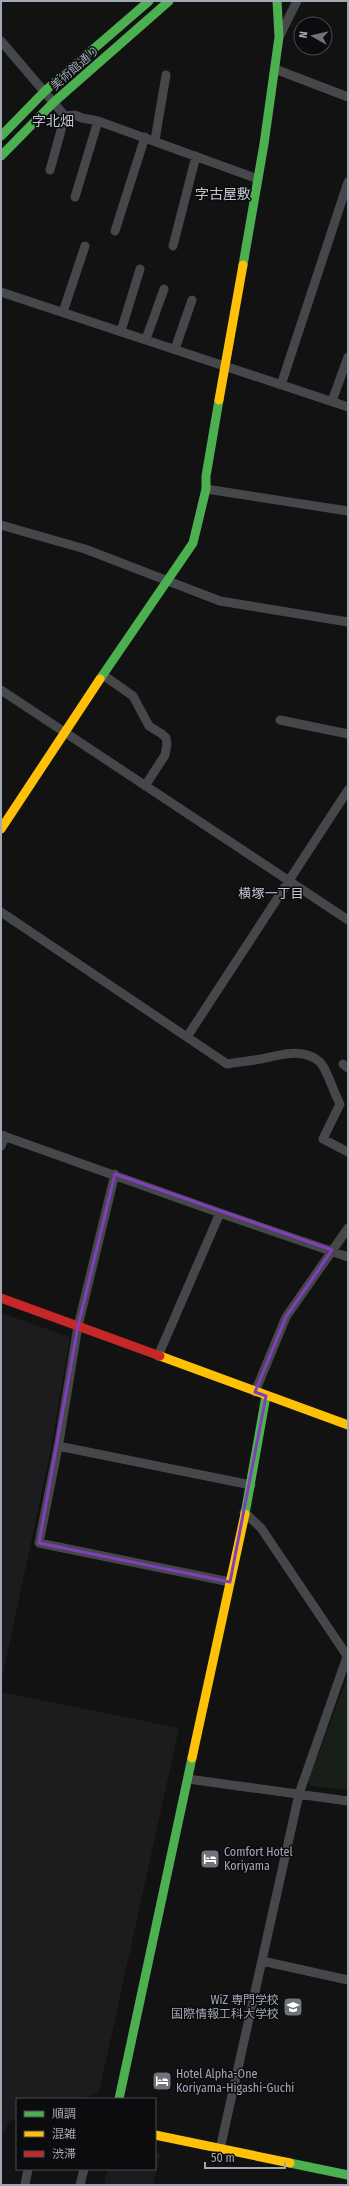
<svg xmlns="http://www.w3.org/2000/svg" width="349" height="2186" viewBox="0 0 349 2186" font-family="'Fira Sans Condensed','Noto Sans JP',sans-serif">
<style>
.built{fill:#1c1c1e}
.green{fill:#181f19}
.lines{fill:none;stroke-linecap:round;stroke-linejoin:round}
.street{stroke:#46474b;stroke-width:9}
.fast{stroke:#4caf50;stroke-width:9}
.slow{stroke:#ffc107;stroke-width:9}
.jam{stroke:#c62828;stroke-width:9}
.marked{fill:none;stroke:#813fbe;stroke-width:3;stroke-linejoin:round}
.labels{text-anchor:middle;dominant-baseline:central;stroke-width:3;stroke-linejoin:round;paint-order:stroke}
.street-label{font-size:12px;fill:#a1a8b5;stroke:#0c0c0e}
.poi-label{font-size:12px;fill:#a1a8b5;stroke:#0c0c0e;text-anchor:start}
.neighbourhood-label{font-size:13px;fill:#c2c7d1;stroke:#0c0c0e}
.quarter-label{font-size:14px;fill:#c2c7d1;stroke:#0c0c0e}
</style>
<rect width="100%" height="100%" fill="#121212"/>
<path class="built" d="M1 1313 70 1337 50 1454 1 1683Z
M1 1692 179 1728 99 2092 82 2099H17V2119L10 2121 1 2137Z
M155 2153 160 2154 153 2185H104L107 2169H155Z"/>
<path class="green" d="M347 1679 348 1790 311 1786 308 1781Z"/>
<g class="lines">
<path class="street" d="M280 35 297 1
M1 41 65 116 75 115 82 118 98 121 258 179
M275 69 348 97
M155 140 166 75
M50 170 65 116
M75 197 98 121
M115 231 145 137
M173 246 196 156
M1 292 348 407
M63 312 85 246
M121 331 140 269
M146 339 164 289
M175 349 192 300
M281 385 348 182
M332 401 348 357
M206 489 348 511
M1 525 85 549 220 601 348 622
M103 675 133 696 149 726 162 734 166 738 167 744 165 755 145 786
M1 690 348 920
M280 720 348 734
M1 912 227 1064C238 1062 250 1061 261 1059 280 1055 303 1047 320 1062 327 1069 334 1094 340 1104L323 1139 348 1152
M187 1037 348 790
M343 1064 348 1068
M1 1135 220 1213 348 1257
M1 1146 5 1136
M115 1174 78 1326 59 1442 39 1543 230 1582
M158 1356 220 1213
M255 1392 286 1317 348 1228
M58 1446 251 1485
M244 1512 261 1528 348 1657
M188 1779 348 1801
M262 1961 348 1980
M220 2149 299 1794 348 1654
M25 2185 28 2169
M80 2185 84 2169"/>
<path class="fast" d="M1 136 45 91 149 1
M1 156 54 102 169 1
M243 265 264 144 279 37 277 1
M100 679 193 543 206 489V476L219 400
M245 1514 266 1396
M119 2099 192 1758
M290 2163 348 2175"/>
<path class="slow" d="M219 400 243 265
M1 829 100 679
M160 1356 348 1425
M192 1758 245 1514
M155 2135 290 2163"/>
<path class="jam" d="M1 1298 160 1356"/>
</g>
<path class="marked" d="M115 1174 332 1250 286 1317 255 1392 266 1396 230 1582 39 1543 78 1326Z"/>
<defs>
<symbol id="hotel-square" viewBox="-11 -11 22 22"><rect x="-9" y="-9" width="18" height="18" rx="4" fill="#6f747c" stroke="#0c0c0e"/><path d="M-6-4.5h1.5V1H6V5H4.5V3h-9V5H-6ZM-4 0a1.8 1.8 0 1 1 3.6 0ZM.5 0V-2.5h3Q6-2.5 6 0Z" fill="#fff"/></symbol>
<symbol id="school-square" viewBox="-11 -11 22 22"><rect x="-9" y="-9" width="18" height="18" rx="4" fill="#6f747c" stroke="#0c0c0e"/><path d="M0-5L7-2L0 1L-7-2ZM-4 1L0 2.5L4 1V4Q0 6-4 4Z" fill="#fff"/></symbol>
</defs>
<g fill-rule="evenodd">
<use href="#hotel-square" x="199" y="1848" width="22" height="22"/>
<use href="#school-square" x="282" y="1996" width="22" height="22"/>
<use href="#hotel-square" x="151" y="2070" width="22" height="22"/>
</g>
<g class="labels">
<g class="street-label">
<text transform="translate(75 68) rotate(-41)">美術館通り</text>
</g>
<g class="poi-label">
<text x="224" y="1852">Comfort Hotel<tspan x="224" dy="14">Koriyama</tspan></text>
<text x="279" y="2000" text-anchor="end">WiZ 専門学校<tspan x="279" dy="14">国際情報工科大学校</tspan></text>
<text x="176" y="2074">Hotel Alpha-One<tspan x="176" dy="14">Koriyama-Higashi-Guchi</tspan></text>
</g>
<g class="neighbourhood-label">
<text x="271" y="893">横塚一丁目</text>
</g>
<g class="quarter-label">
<text x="53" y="121">字北畑</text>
<text x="223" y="194">字古屋敷</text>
</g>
</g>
<rect width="349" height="2186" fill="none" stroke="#a1a8b5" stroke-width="4"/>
<rect x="16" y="2098" width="140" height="72" fill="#0c0c0e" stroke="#484a51"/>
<rect x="24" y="2111" width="20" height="6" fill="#4caf50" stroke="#484a51"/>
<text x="52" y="2118" font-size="12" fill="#a1a8b5">順調</text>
<rect x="24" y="2131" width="20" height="6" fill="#ffc107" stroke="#484a51"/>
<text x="52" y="2138" font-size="12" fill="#a1a8b5">混雑</text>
<rect x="24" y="2151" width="20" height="6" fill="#c62828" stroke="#484a51"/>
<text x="52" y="2158" font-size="12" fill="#a1a8b5">渋滞</text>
<g transform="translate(313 36) rotate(278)"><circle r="19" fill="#0c0c0e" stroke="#484a51"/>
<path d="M0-3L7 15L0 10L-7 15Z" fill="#6f747c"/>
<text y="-6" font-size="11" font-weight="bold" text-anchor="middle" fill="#a1a8b5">N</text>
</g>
<path d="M205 2162v6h80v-6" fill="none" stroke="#a1a8b5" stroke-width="2"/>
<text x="211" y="2162" font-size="12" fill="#a1a8b5" stroke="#0c0c0e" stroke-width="3" paint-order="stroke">50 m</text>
</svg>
